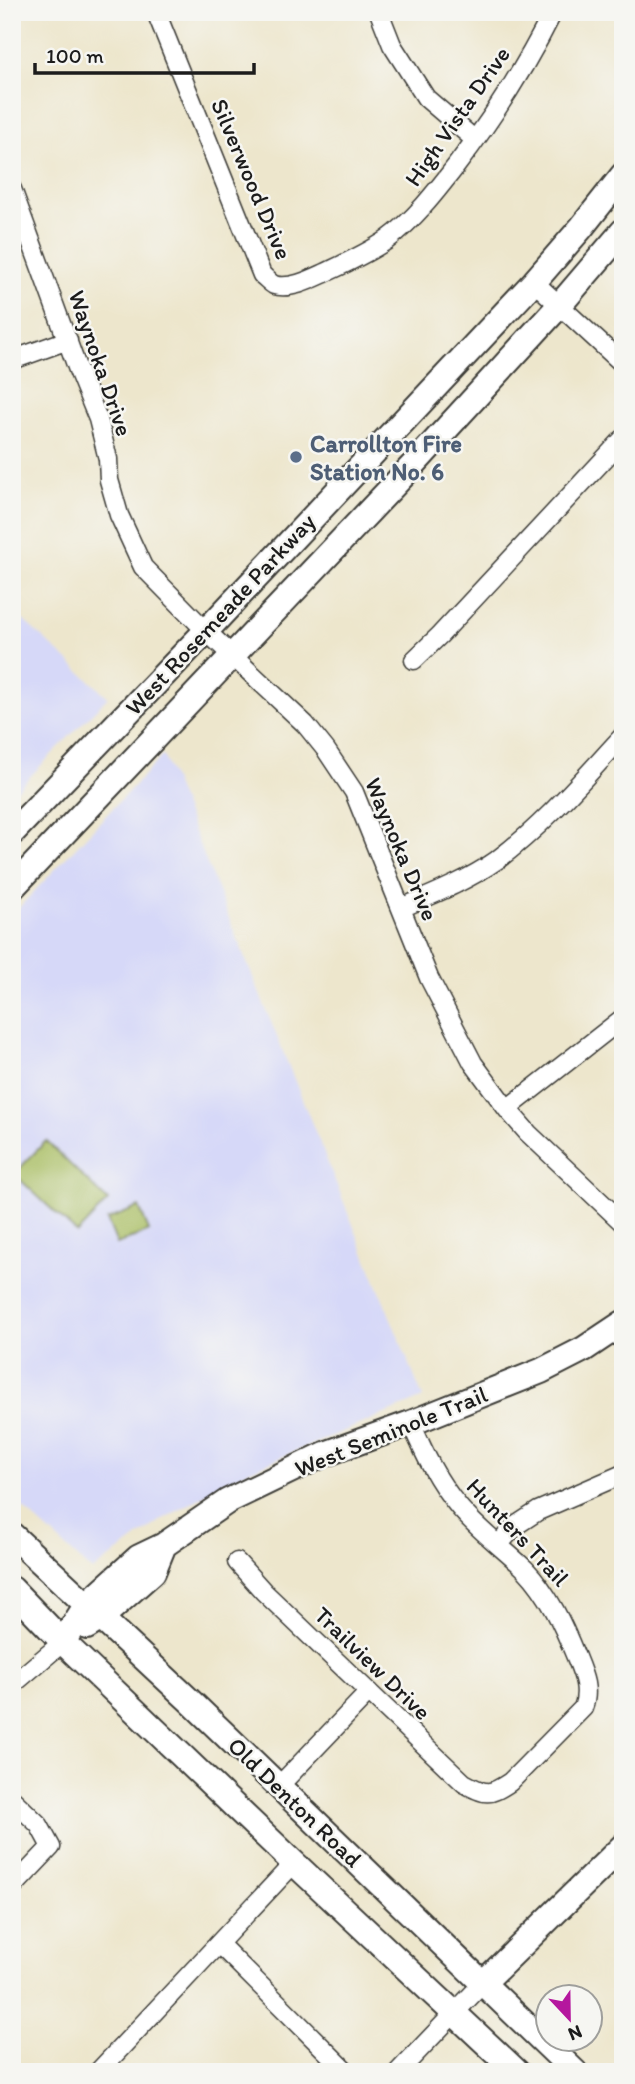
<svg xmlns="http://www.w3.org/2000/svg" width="635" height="2084" viewBox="0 0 635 2084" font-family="Itim,sans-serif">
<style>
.built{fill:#d6d8f8}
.green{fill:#a8bd62;stroke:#626c3f;stroke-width:2}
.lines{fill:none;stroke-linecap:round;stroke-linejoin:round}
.street-casing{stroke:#3b3a36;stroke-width:21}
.secondary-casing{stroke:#3b3a36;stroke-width:28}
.street{stroke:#fff;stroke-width:18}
.secondary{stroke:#fff;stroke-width:24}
.service-dot{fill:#5c6f8a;stroke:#f6f6f2;stroke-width:2.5}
.labels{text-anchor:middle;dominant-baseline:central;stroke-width:5;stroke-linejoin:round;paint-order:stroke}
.street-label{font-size:24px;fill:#1c1c1c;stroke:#f6f6f2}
.service-label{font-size:24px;font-weight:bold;fill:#4e5e75;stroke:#f6f6f2;text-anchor:start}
</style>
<rect width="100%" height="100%" fill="#f6f6f2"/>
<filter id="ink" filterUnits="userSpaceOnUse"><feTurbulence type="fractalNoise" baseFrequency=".0143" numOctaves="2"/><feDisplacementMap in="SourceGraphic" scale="14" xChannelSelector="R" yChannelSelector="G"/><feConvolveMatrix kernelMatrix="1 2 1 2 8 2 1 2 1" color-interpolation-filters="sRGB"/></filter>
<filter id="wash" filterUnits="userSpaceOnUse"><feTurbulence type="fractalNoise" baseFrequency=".00686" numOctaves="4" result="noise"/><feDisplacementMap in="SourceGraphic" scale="28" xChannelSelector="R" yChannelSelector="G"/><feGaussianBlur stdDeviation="1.57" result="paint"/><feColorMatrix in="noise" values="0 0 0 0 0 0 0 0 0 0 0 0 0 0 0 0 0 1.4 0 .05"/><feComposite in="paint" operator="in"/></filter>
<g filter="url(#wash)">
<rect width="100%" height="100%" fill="#ede6cc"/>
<path class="built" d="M12 610 108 697 12 795Z
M163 755 423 1398 246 1472 163 1519 92 1571 12 1498V915Z"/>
<path class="green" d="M46 1141 108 1201 77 1233 14 1174Z
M139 1207 149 1231 117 1244 107 1220Z"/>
</g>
<g filter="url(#ink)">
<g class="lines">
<defs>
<path id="street" d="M156 12 262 275C266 278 270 283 274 285 290 290 312 279 325 273 346 263 368 253 387 240 414 220 435 193 456 166 493 118 526 66 553 12
M379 12 392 45 426 98 475 140
M12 189 78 370 98 419 108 459 109 480 119 515 143 567 206 631 305 724 326 750 354 792 429 978 473 1063 507 1109 528 1133 623 1223
M534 282 623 364
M12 360 68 340
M414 660 440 635 623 439
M401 908C434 894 467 881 497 860 544 825 583 779 623 736
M507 1109 623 1018
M499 1544 515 1526 538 1511 623 1474
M237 1562 264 1592 464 1783C486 1795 489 1796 510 1782L583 1708C590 1690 583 1674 576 1657 563 1625 549 1594 525 1569 503 1548 478 1530 459 1507 437 1481 424 1453 411 1423
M12 1685 63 1642
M278 1787 369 1692
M12 1799 39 1825 51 1847 12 1888
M219 1944 347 2072
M98 2072 294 1863
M398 2072 483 1983"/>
<path id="secondary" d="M12 833 206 631 534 282 581 228 623 175
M12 888 414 464 559 306 623 231
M12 1535 189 1700 575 2072
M12 1589 63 1642 294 1863 517 2072
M87 1627 101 1618 153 1572 164 1545
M63 1642 87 1604 139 1557 164 1545 228 1501 325 1454 411 1423 541 1371 584 1349 623 1323
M483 1983 623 1846"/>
</defs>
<use href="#street" class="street-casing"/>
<use href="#secondary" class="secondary-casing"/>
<use href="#street" class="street"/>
<use href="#secondary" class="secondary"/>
</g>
</g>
<circle class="service-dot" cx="296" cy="457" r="7"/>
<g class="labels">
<g class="street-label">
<text transform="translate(457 116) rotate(-55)">High Vista Drive</text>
<text transform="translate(252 179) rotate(67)">Silverwood Drive</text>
<text transform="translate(101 363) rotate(71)">Waynoka Drive</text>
<text transform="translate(220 614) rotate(-47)">West Rosemeade Parkway</text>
<text transform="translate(402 849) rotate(67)">Waynoka Drive</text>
<text transform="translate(391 1431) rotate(-22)">West Seminole Trail</text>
<text transform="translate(518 1532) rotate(47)">Hunters Trail</text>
<text transform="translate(373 1663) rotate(44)">Trailview Drive</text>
<text transform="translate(295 1802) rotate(44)">Old Denton Road</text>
</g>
<g class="service-label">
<text x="310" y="443">Carrollton Fire<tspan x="310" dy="28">Station No. 6</tspan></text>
</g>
</g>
<rect width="635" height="2084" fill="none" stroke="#f6f6f2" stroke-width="42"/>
<g transform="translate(569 2018) rotate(158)"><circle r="33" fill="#f6f6f2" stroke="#9f9f9c" stroke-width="2"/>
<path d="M0-5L12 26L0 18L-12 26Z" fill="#b5179e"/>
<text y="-10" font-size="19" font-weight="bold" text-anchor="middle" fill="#1c1c1c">N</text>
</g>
<path d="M35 63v10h219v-10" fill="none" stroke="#1c1c1c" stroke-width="3.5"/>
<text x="46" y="63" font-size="21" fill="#1c1c1c" stroke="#f6f6f2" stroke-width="5" paint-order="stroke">100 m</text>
</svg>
